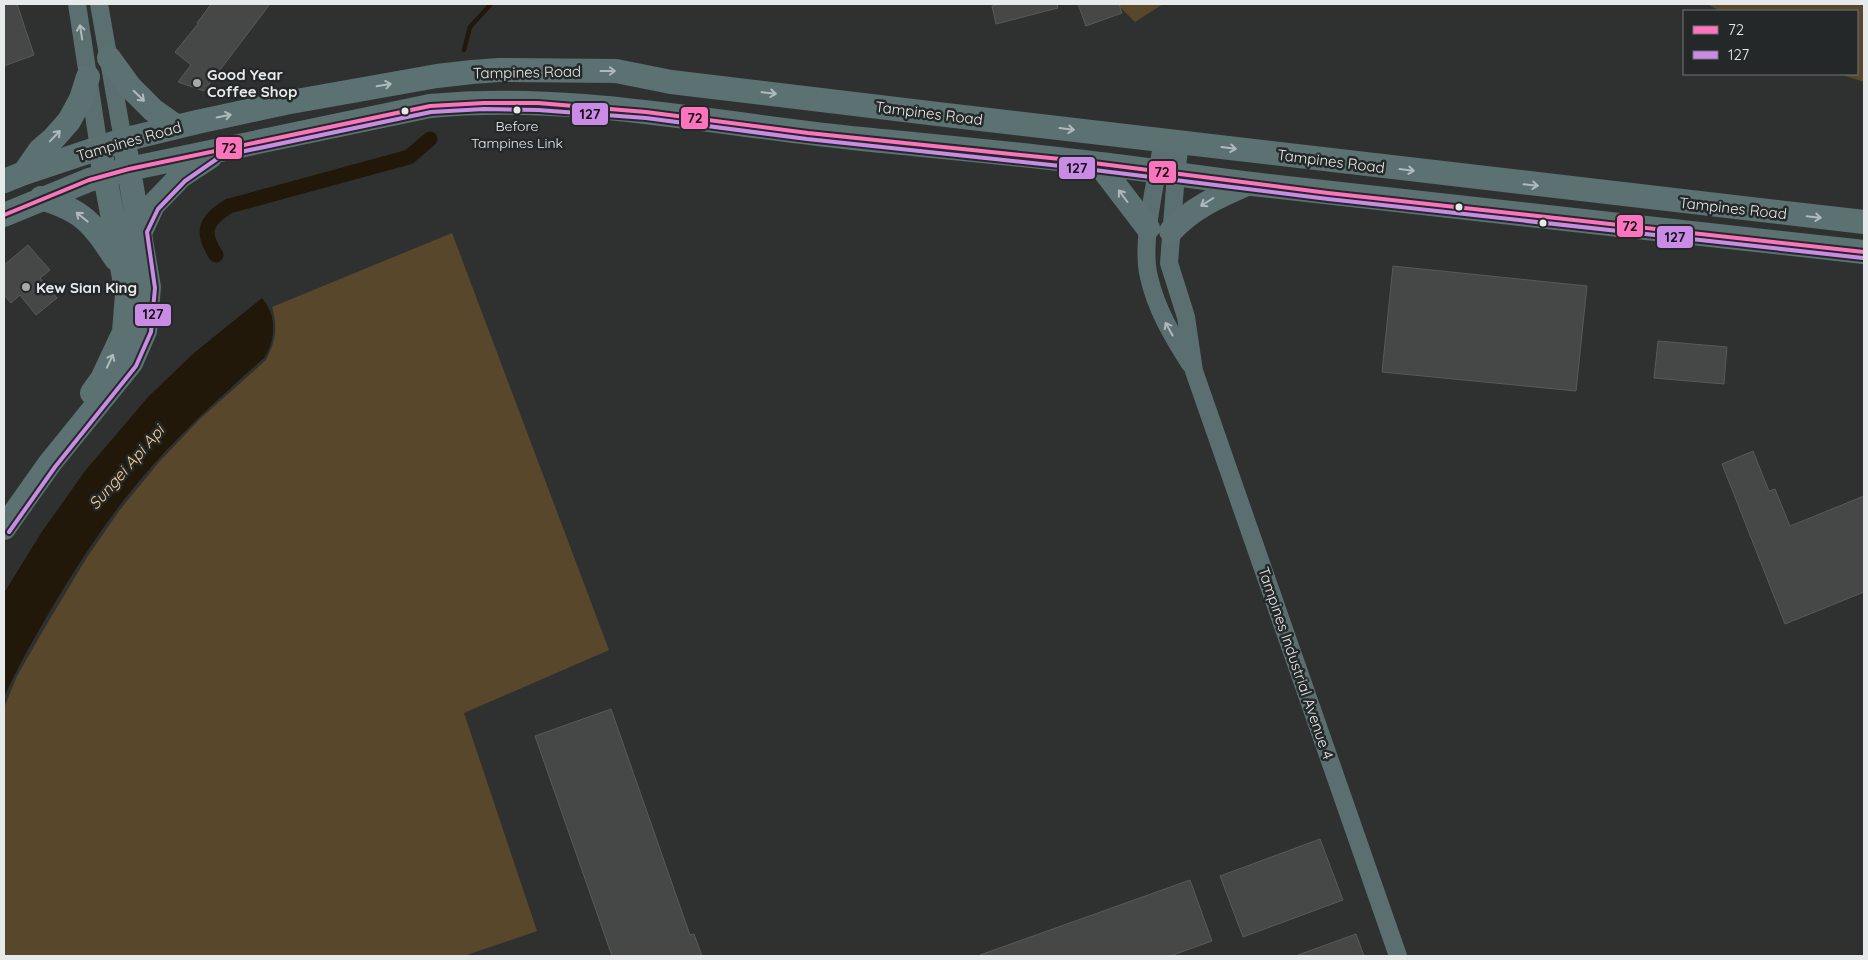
<svg xmlns="http://www.w3.org/2000/svg" width="1868" height="960" viewBox="0 0 1868 960" font-family="Quicksand,sans-serif">
<style>
.green{fill:#59472b}
.water{fill:#221809}
.lines{fill:none;stroke-linecap:round;stroke-linejoin:round}
.stream{stroke:#221809;stroke-width:4.5}
.canal{stroke:#221809;stroke-width:15}
.building{fill:#464747;stroke:#585959}
.street{stroke:#5b6f70;stroke-width:18}
.secondary{stroke:#5b7172;stroke-width:24}
.bus-1-casing{stroke:#242828;stroke-width:8}
.bus-2-casing{stroke:#242828;stroke-width:8}
.bus-1{stroke:#fc73be;stroke-width:4}
.bus-2{stroke:#ca8be6;stroke-width:4}
.oneway{stroke:#afb9b9}
.oneway2{stroke:#afbaba}
.poi-dot{fill:#a7a9a9;stroke:#242828;stroke-width:2}
.bus-dot{fill:#e7eaea;stroke:#242828;stroke-width:2}
.labels{text-anchor:middle;dominant-baseline:central;stroke-width:5;stroke-linejoin:round;paint-order:stroke}
.bus-label{font-size:14px;fill:#e7eaea;stroke:#242828}
.street-label{font-size:15px;fill:#e7eaea;stroke:#242828}
.poi-label{font-size:15px;font-weight:bold;fill:#e7eaea;stroke:#242828;text-anchor:start}
.water-label{font-size:16px;font-style:italic;fill:#fcd192;stroke:#242828}
.line-badge{stroke:#242828;stroke-width:2}
.pale-badge-label{font-size:14px;text-anchor:middle;font-weight:bold;fill:#111}
</style>
<rect width="100%" height="100%" fill="#2f3131"/>
<path class="green" d="M1117 4H1163L1135 22Z
M1707 4H1864V82L1840 74H1857V11H1720Z
M452 233 609 650 464 713 537 931 464 956H4V708L17 676 47 624 86 559 119 511 159 462 200 419 266 360C276 341 278 327 272 307Z"/>
<path class="water" d="M262 298C277 315 276 338 265 357 226 392 188 426 153 465 118 504 89 547 62 591 41 626 21 660 4 697V593L41 533 85 471 148 397 194 353Z"/>
<g class="lines">
<path class="stream" d="M464 50 470 27 491 4"/>
<path class="canal" d="M216 255C200 231 206 220 229 206L409 157 430 139"/>
</g>
<path class="building" d="M4 4H17L34 55 4 66Z
M211 4H270L204 91 178 82 191 65 175 52 198 24 197 23Z
M1001 4H1057L1058 8 996 24 992 6Z
M1078 4H1119L1122 13 1086 26Z
M28 245 50 270 40 278 57 298 36 315 20 295 11 303 4 295V265Z
M1393 266 1587 286 1576 391 1382 372Z
M1658 341 1727 347 1724 384 1654 378Z
M1753 451 1769 491 1775 489 1790 526 1864 496V592L1785 624 1722 464Z
M611 709 690 935 694 934 702 956H612L535 736Z
M1320 839 1343 900 1243 937 1220 876Z
M1190 880 1212 941 1170 956H981L980 955Z
M1356 934 1364 956H1298V955Z"/>
<g class="lines">
<path class="street" d="M77 4 99 148
M99 4 123 140
M1163 140C1157 177 1140 243 1149 277 1156 309 1173 337 1190 364
M1180 143 1176 174 1169 263 1186 317 1194 371 1398 956"/>
<path class="secondary" d="M109 58 130 87 153 110 177 127
M1099 164 1148 228
M24 173 40 150 54 138 69 121 81 99 88 77
M4 181 24 173 123 140 197 122 285 103 437 76 472 72 499 70 616 71 671 82 946 115 1864 222
M41 198C84 211 92 223 116 259
M4 215 89 180 129 169 430 106C575 92 718 125 862 139 942 147 1021 154 1100 164 1151 170 1201 178 1252 184 1456 208 1660 229 1864 252
M141 231 153 205 181 176 210 157
M1171 231C1192 208 1219 196 1247 184
M92 393 102 379 124 332 127 294 102 160
M4 528 50 463 131 363 145 331 149 287 126 153"/>
<defs>
<path id="bus-1" d="M4 215 89 180 129 169 430 106 484 103H538L646 112 808 133 1070 160 1328 193 1864 252"/>
<path id="bus-2" d="M9 532 55 467 136 366 151 332 155 288 147 232 158 209 185 181 221 156 431 112 484 109 538 110 646 118 807 139 1070 167 1328 199 1863 258"/>
</defs>
<use href="#bus-1" class="bus-1-casing"/>
<use href="#bus-2" class="bus-2-casing"/>
<use href="#bus-1" class="bus-1"/>
<use href="#bus-2" class="bus-2"/>
</g>
<defs><path id="oneway-shaft" d="M-6 0H5M1.5-3L5.5 0L1.5 3" fill="none" stroke-width="1.6" stroke-linecap="round" stroke-linejoin="round" transform="scale(1.25)"/></defs>
<g class="oneway">
<use href="#oneway-shaft" transform="translate(81 32) rotate(-99)"/>
<use href="#oneway-shaft" transform="translate(1169 329) rotate(-119)"/>
</g>
<g class="oneway2">
<use href="#oneway-shaft" transform="translate(608 71)"/>
<use href="#oneway-shaft" transform="translate(384 85) rotate(-10)"/>
<use href="#oneway-shaft" transform="translate(769 93) rotate(7)"/>
<use href="#oneway-shaft" transform="translate(139 96) rotate(44)"/>
<use href="#oneway-shaft" transform="translate(224 116) rotate(-12)"/>
<use href="#oneway-shaft" transform="translate(1067 129) rotate(7)"/>
<use href="#oneway-shaft" transform="translate(55 136) rotate(-46)"/>
<use href="#oneway-shaft" transform="translate(1229 148) rotate(7)"/>
<use href="#oneway-shaft" transform="translate(1407 170) rotate(7)"/>
<use href="#oneway-shaft" transform="translate(1531 185) rotate(6)"/>
<use href="#oneway-shaft" transform="translate(1123 196) rotate(-127)"/>
<use href="#oneway-shaft" transform="translate(1207 202) rotate(148)"/>
<use href="#oneway-shaft" transform="translate(82 217) rotate(-141)"/>
<use href="#oneway-shaft" transform="translate(1814 217) rotate(6)"/>
<use href="#oneway-shaft" transform="translate(110 361) rotate(-65)"/>
</g>
<g class="poi-dot">
<circle cx="197" cy="83" r="5"/>
<circle cx="26" cy="287" r="5"/>
</g>
<g class="bus-dot">
<circle cx="517" cy="110" r="4.5"/>
<circle cx="405" cy="111" r="4.5"/>
<circle cx="1459" cy="207" r="4.5"/>
<circle cx="1543" cy="223" r="4.5"/>
</g>
<g class="labels">
<g class="bus-label">
<text x="517" y="126">Before<tspan x="517" dy="17">Tampines Link</tspan></text>
</g>
<g class="street-label">
<text transform="translate(527 72) rotate(-1)">Tampines Road</text>
<text transform="translate(929 113) rotate(7)">Tampines Road</text>
<text transform="translate(129 141) rotate(-16)">Tampines Road</text>
<text transform="translate(1331 161) rotate(7)">Tampines Road</text>
<text transform="translate(1733 208) rotate(6)">Tampines Road</text>
<text transform="translate(1296 663) rotate(71)">Tampines Industrial Avenue 4</text>
</g>
<g class="poi-label">
<text x="207" y="74">Good Year<tspan x="207" dy="17">Coffee Shop</tspan></text>
<text x="36" y="287">Kew Sian King</text>
</g>
<g class="water-label">
<text transform="translate(126 467) rotate(-49)">Sungei Api Api</text>
</g>
</g>
<g class="line-badge">
<rect x="571" y="102" width="38" height="24" rx="5" fill="#ca8be6"/>
<rect x="680" y="106" width="29" height="24" rx="5" fill="#fc73be"/>
<rect x="215" y="136" width="28" height="24" rx="5" fill="#fc73be"/>
<rect x="1058" y="156" width="38" height="24" rx="5" fill="#ca8be6"/>
<rect x="1148" y="160" width="29" height="24" rx="5" fill="#fc73be"/>
<rect x="1616" y="214" width="28" height="24" rx="5" fill="#fc73be"/>
<rect x="1656" y="225" width="38" height="24" rx="5" fill="#ca8be6"/>
<rect x="134" y="303" width="38" height="24" rx="5" fill="#ca8be6"/>
</g>
<g class="pale-badge-label">
<text x="590" y="119">127</text>
<text x="695" y="123">72</text>
<text x="229" y="153">72</text>
<text x="1077" y="173">127</text>
<text x="1162" y="177">72</text>
<text x="1630" y="231">72</text>
<text x="1675" y="242">127</text>
<text x="153" y="319">127</text>
</g>
<rect width="1868" height="960" fill="none" stroke="#e7eaea" stroke-width="10"/>
<rect x="1683" y="10" width="175" height="65" fill="#242828" stroke="#727676"/>
<rect x="1693" y="26" width="25" height="8" fill="#fc73be" stroke="#727676"/>
<text x="1728" y="35" font-size="15" fill="#e7eaea">72</text>
<rect x="1693" y="51" width="25" height="8" fill="#ca8be6" stroke="#727676"/>
<text x="1728" y="60" font-size="15" fill="#e7eaea">127</text>
</svg>
